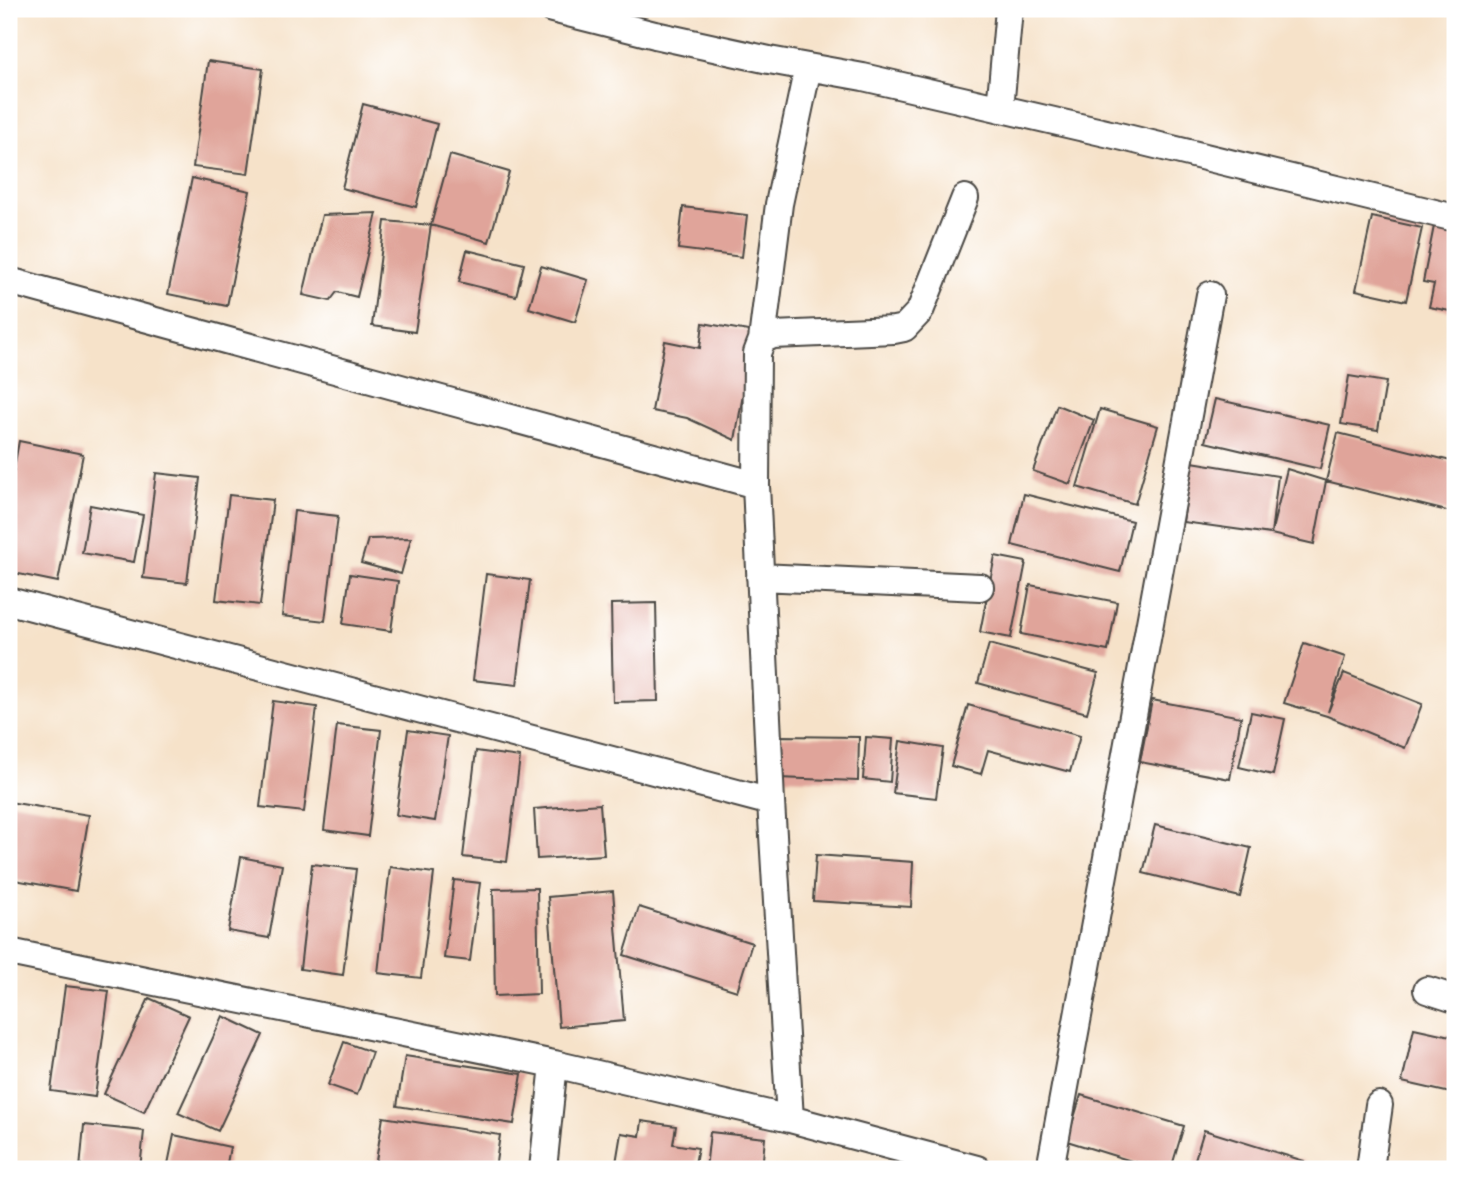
<svg xmlns="http://www.w3.org/2000/svg" width="1464" height="1178" viewBox="0 0 1464 1178" font-family="'Comic Neue',sans-serif">
<style>
.building{fill:#e0a49a}
.lines{fill:none;stroke-linecap:round;stroke-linejoin:round}
.minor-casing{stroke:#494643;stroke-width:30}
.minor{stroke:#fff;stroke-width:26}
</style>
<rect width="100%" height="100%" fill="#fff"/>
<filter id="ink" filterUnits="userSpaceOnUse"><feTurbulence type="fractalNoise" baseFrequency=".0143" numOctaves="2"/><feDisplacementMap in="SourceGraphic" scale="14" xChannelSelector="R" yChannelSelector="G"/><feConvolveMatrix kernelMatrix="1 2 1 2 8 2 1 2 1" color-interpolation-filters="sRGB"/></filter>
<filter id="wash" filterUnits="userSpaceOnUse"><feTurbulence type="fractalNoise" baseFrequency=".00686" numOctaves="4" result="noise"/><feDisplacementMap in="SourceGraphic" scale="28" xChannelSelector="R" yChannelSelector="G"/><feGaussianBlur stdDeviation="1.57" result="paint"/><feColorMatrix in="noise" values="0 0 0 0 0 0 0 0 0 0 0 0 0 0 0 0 0 1.4 0 .05"/><feComposite in="paint" operator="in"/></filter>
<g filter="url(#wash)">
<rect width="100%" height="100%" fill="#f6e2c9"/>
<g id="blocks">
<path class="building" d="M208 61 263 69 248 174 193 167Z
M363 104 437 124 416 207 342 188Z
M450 155 509 172 489 242 431 225Z
M192 178 250 191 227 306 168 294Z
M683 207 747 215 742 257 678 249Z
M377 213 357 297 337 292 330 301 303 295 322 215Z
M1372 217 1422 228 1406 301 1356 290Z
M385 221 431 225 415 332 372 326Z
M1434 226 1455 230V312L1429 307 1434 284 1423 282Z
M467 250 524 264 516 296 459 282Z
M541 266 588 280 575 322 529 308Z
M703 323 754 332 735 440 687 418 652 411 665 341 700 348Z
M1349 376 1386 382 1378 430 1341 424Z
M1215 399 1330 425 1320 469 1205 442Z
M1057 405 1094 420 1070 484 1033 471Z
M1100 409 1158 426 1135 504 1077 487Z
M1338 433 1455 462V513L1326 481Z
M19 441 83 454 58 582 9 572V495Z
M1192 462 1278 476 1271 534 1183 522Z
M1287 469 1326 481 1314 544 1271 534Z
M156 473 200 478 187 583 143 578Z
M1024 494 1132 521 1120 572 1012 545Z
M229 495 273 500 260 605 216 600Z
M90 505 143 515 134 562 82 553Z
M294 511 338 516 325 621 282 616Z
M411 538 401 574 361 563 368 539Z
M995 556 1026 562 1011 638 980 632Z
M350 574 398 581 391 631 343 624Z
M486 574 530 580 517 685 473 680Z
M1030 585 1117 602 1108 651 1021 634Z
M656 603 658 701 613 702 611 604Z
M1304 643 1345 657 1328 712 1344 673 1422 704 1405 748 1327 716 1284 703Z
M989 644 1098 673 1087 713 978 683Z
M1152 700 1241 717 1230 779 1140 762Z
M273 701 317 707 304 812 260 807Z
M968 705 1080 736 1070 772 988 750 981 774 951 766Z
M1251 712 1285 719 1273 775 1239 767Z
M337 725 381 730 368 836 324 830Z
M408 730 448 736 435 821 396 815Z
M779 736 859 737 858 781 778 778Z
M866 737 893 739 890 782 863 779Z
M900 741 943 748 936 798 893 793Z
M476 751 520 757 507 862 463 857Z
M9 802 89 815 76 891 9 879Z
M600 804 604 855 537 859 534 809Z
M1155 825 1251 848 1240 897 1143 873Z
M816 855 913 862 911 907 813 901Z
M241 857 282 865 269 938 228 931Z
M312 864 356 869 343 975 300 969Z
M390 867 434 873 421 978 378 973Z
M454 880 480 883 470 961 444 958Z
M537 888 539 994 495 996 493 889Z
M613 891 624 1021 559 1027 548 897Z
M639 907 752 943 737 991 624 955Z
M65 986 109 991 95 1097 51 1091Z
M149 998 189 1016 144 1112 104 1094Z
M223 1016 263 1035 218 1131 178 1113Z
M1414 1028 1455 1037V1094L1402 1082Z
M344 1042 372 1052 357 1095 328 1085Z
M405 1056 522 1074 514 1124 397 1106Z
M1081 1095 1184 1126 1171 1169H1157L1067 1141Z
M383 1117 500 1135 495 1169H388L375 1167Z
M642 1121 676 1126 673 1144 698 1148 694 1169H615L621 1133 640 1136Z
M84 1125 144 1131 140 1169H80Z
M1204 1130 1304 1161 1302 1169H1192Z
M710 1132 765 1138 762 1169H706Z
M174 1135 230 1147 226 1169H167Z
M1399 1162 1427 1168V1169H1398Z"/>
</g>
</g>
<g filter="url(#ink)">
<use href="#blocks" fill-opacity="0" stroke="#494643" stroke-width="2"/>
<g class="lines">
<defs>
<path id="minor" d="M552 9 655 35 769 60 863 77 1123 137 1455 218
M1000 109 1009 9
M9 281 756 485
M762 340 779 204 808 67
M760 577 980 587
M9 601 771 802
M9 952 554 1064 790 1119 977 1169
M1427 990 1455 999
M790 1119 771 802 756 485 757 353 762 340 773 335 894 330 904 328 920 311 965 198
M543 1169 554 1064
M1050 1169 1210 295
M1370 1169 1379 1105"/>
</defs>
<use href="#minor" class="minor-casing"/>
<use href="#minor" class="minor"/>
</g>
</g>
<rect width="1464" height="1178" fill="none" stroke="#fff" stroke-width="35"/>
</svg>
